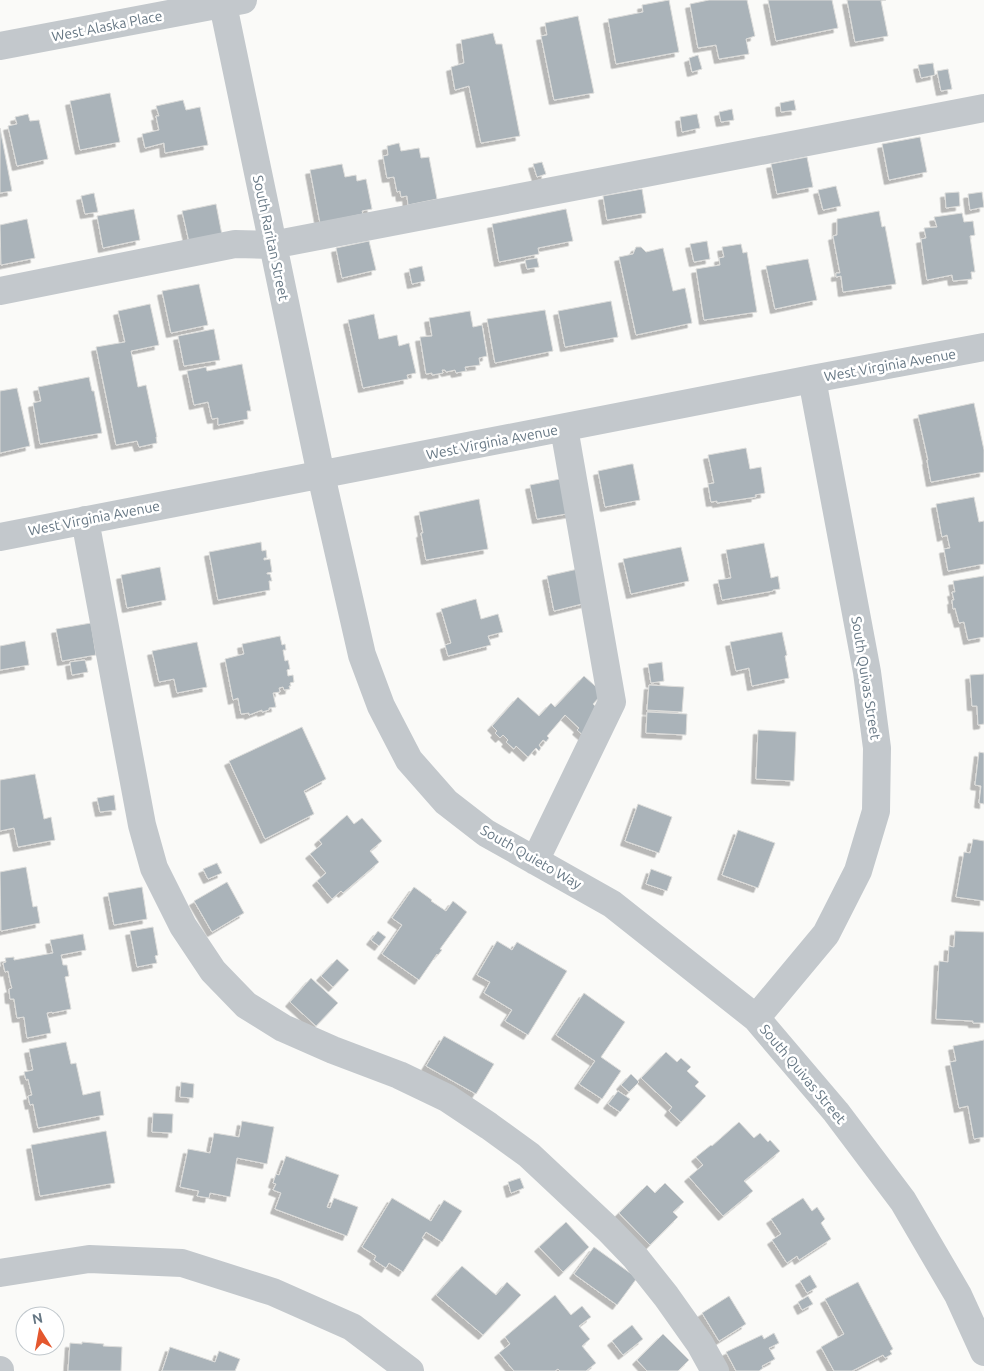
<svg xmlns="http://www.w3.org/2000/svg" width="984" height="1371" viewBox="0 0 984 1371" font-family="Ubuntu,sans-serif">
<style>
.building{fill:#aab3b9;stroke:#dcdcda;filter:url(#shadow)}
.lines{fill:none;stroke-linecap:round;stroke-linejoin:round}
.minor{stroke:#c3c8cc;stroke-width:28}
.labels{text-anchor:middle;dominant-baseline:central;stroke-width:5;stroke-linejoin:round;paint-order:stroke}
.street-label{font-size:14px;fill:#657683;stroke:#fff}
</style>
<defs>
<filter id="shadow"><feDropShadow dx="-4.5" dy="4.5" stdDeviation="0" flood-color="#0004"/></filter>
</defs>
<rect width="100%" height="100%" fill="#fafaf8"/>
<path class="building" d="M669 0 679 52 616 64 608 19 643 12 642 5Z
M709 0H747L755 36 746 39 749 54 719 59 716 45 698 48 690 4Z
M768 0H832L838 28 776 41Z
M847 0H886L881 1 888 36 855 42Z
M578 16 594 93 554 100 541 36 547 35 545 23Z
M493 33 496 44H502L520 136 481 143 469 86 455 90 451 67 464 63 461 40Z
M698 55 702 69 692 72 689 58Z
M933 63 935 75 921 78 918 65Z
M948 69 952 89 941 91 937 71Z
M110 93 120 142 80 150 70 101Z
M183 100 186 110 200 107 208 145 165 153 164 143 145 148 142 134 159 130 156 116H159L156 106Z
M794 100 796 110 781 112 780 103Z
M732 109 734 120 721 122 719 112Z
M28 114 30 121 39 120 48 159 17 166 8 126 17 124 15 117Z
M697 114 700 128 682 132 680 117Z
M0 128 12 191 0 193Z
M920 137 927 172 889 180 882 144Z
M399 143 401 151 419 148 421 158 429 157 437 199 408 205 407 196 401 197 400 191 397 192 394 177 387 178 383 156 388 155 387 146Z
M807 157 813 187 777 194 771 164Z
M542 162 546 174 537 177 533 164Z
M342 164 345 177 356 175 357 181 366 179 372 209 362 211 363 214 320 223 310 170Z
M836 186 841 206 823 210 818 190Z
M642 189 646 213 607 220 603 196Z
M959 192 960 206 946 208 945 193Z
M982 192 984 207 970 210 968 194Z
M94 193 98 212 85 214 81 196Z
M216 204 222 235 189 242 182 211Z
M134 209 140 240 103 248 97 216Z
M566 209 573 241 538 248 539 254 499 262 492 224Z
M879 211 882 227 885 226 896 284 843 292 841 276 836 277V273H840L833 236 837 235V219Z
M962 213 964 222 973 221 975 235 970 236 975 272H971L972 279 953 281 952 275 927 280 921 239 926 238 924 228 937 227 934 217Z
M27 219 35 258 1 265 0 225Z
M369 241 376 270 342 278 336 248Z
M707 241 710 259 694 262 690 244Z
M741 244 743 253 747 252 757 312 704 320 696 269 720 265 719 258 724 257 722 247Z
M636 247H641L646 252 663 248 673 291 685 288 692 323 636 335 619 257 633 254Z
M537 258 539 267 527 269 525 260Z
M808 259 817 300 775 309 766 266Z
M422 266 425 281 412 284 409 269Z
M199 284 208 325 171 333 162 291Z
M611 301 618 337 565 347 558 311Z
M150 304 159 345 131 351 138 387 146 385 157 437H156L157 443 139 447 137 441 116 445 96 347 125 342 118 311Z
M545 310 553 351 495 363 487 319Z
M470 311 473 327 482 325 487 356 479 358 480 365 465 367 466 371 456 373 455 370 446 372 445 370H442L443 373 432 375V373L426 374 420 337 432 336 429 318Z
M374 314 379 339 397 335 399 346 409 343 416 373 407 375 408 379 363 388 348 320Z
M214 329 220 360 184 366 178 336Z
M242 364 251 411H247L248 419 218 425V418L212 419 208 402 194 405 187 371 206 367 207 371Z
M89 377 92 391H94L102 433 40 444 33 403 41 401 38 387Z
M17 388 30 446 0 453V391Z
M974 403 984 450V472L931 482 927 460H928L918 415Z
M746 448 750 469 761 467 765 493 755 495 756 497 717 503V501L711 502 708 484 714 483 708 455Z
M631 464H633L640 500 605 507 598 471Z
M565 478 572 513 537 519 530 485Z
M974 497 979 522 984 521V564L948 571 944 549 950 548 947 535 942 537 936 504Z
M479 499 488 549 426 560 421 533H423L419 512Z
M261 542 262 551 266 550 267 558H264V560L270 559 272 572 267 573V574H270L272 581H269L270 590 218 600 209 552Z
M764 543 771 578 778 576 780 589 773 590V591L722 600 718 580 731 578 726 550Z
M681 547 689 581 631 594 623 559Z
M160 567 166 600 127 608 121 575Z
M578 569 586 603 554 611 547 576Z
M984 576V637L968 640 964 622 959 623 955 608 953 609 952 600H954L952 592H955L953 581Z
M476 599 481 619 498 614 503 632 488 636 491 645 448 656 445 645 451 643 441 609Z
M91 623 96 655 62 661 56 629Z
M782 632 787 655 785 656 789 678 752 686 749 668 736 671 730 642Z
M280 636 282 645 285 644 286 650H283L285 661 288 660 290 669 287 670 288 676 293 675 294 682 290 683 291 686H289L290 689 284 690 283 687 279 688 280 692 273 693 276 707 269 708V710L262 712V710L249 715V713L241 714 238 698 233 700 225 659 244 654 242 644Z
M25 641 29 665 0 670V646Z
M197 642 207 687 177 693 174 679 159 682 152 651Z
M85 660 88 672 72 675 70 662Z
M662 662 664 681 651 683 648 664Z
M984 674V724L978 725 977 706H972L970 675Z
M584 676 603 693 593 704 606 716 585 737 577 730 579 728 565 715 547 736 549 738 546 742 543 740 539 745 541 748 539 751 536 748 528 757 516 746 514 749 506 742 508 740 503 735 500 738 495 733 497 731 492 726 518 697 539 716 551 703 555 707Z
M649 685 684 687 682 712 647 710Z
M647 712 687 714 686 735 646 733Z
M302 727 326 779 304 791 314 814 265 839 229 761Z
M758 730 796 732 794 781 756 779Z
M979 752 984 753V804L979 803 981 786 975 785Z
M35 774 44 819 51 817 55 840 18 847 14 828 0 831V780Z
M114 795 116 810 100 812 97 798Z
M638 804 672 817 659 853 625 841Z
M347 815 354 824 362 818 382 841 370 851 379 862 343 893 341 891 332 899 317 881 326 873 310 854 322 844 319 840Z
M738 830 775 843 758 888 722 875Z
M973 839 984 841V901L956 897 964 852 970 853Z
M217 863 222 873 208 879 203 869Z
M26 867 33 907 37 906 40 923 1 931 0 872Z
M651 869 672 877 667 891 646 884Z
M227 882 244 913 212 932 194 901Z
M142 887 147 919 114 925 108 893Z
M414 887 432 900 431 901 446 911 453 901 467 912 440 949 442 950 438 955 437 954 419 980 382 954 402 925 392 918Z
M153 927 158 955 155 956 157 963 137 967 130 931Z
M378 931 386 937 379 946 371 940Z
M955 931 984 932V1023H973V1021L936 1019 939 961 948 962 949 946 954 947Z
M83 934 86 950 61 955 63 965H67L69 976 65 977 71 1009 52 1013V1012L47 1013 51 1033 27 1038 24 1017 17 1018 14 999H10L9 989 12 988 11 985 8 971 5 972 3 963 6 962 5 958 14 957V960L53 953 50 940Z
M497 941 512 950 517 942 567 971 528 1035 505 1021 512 1010 484 993 490 982 477 975Z
M337 959 349 970 333 987 321 976Z
M311 978 338 1003 316 1026 290 1002Z
M584 993 625 1022 601 1057 621 1071 602 1099 579 1084 595 1061 556 1035Z
M444 1036 494 1064 476 1094 426 1066Z
M984 1040V1137L974 1139 968 1106 959 1108 950 1062 956 1061 953 1046Z
M66 1042 71 1064 76 1063 83 1095 100 1091 104 1115 38 1128 33 1104 30 1105 28 1096 32 1095 28 1079 26 1080 24 1072 33 1070 29 1049Z
M666 1052 677 1062 681 1058 691 1067 687 1071 699 1082 695 1086 706 1096 681 1122 669 1111 672 1107 641 1078Z
M631 1074 639 1082 629 1092 621 1085Z
M181 1082 194 1084 193 1098 180 1097Z
M618 1091 630 1099 620 1112 608 1104Z
M153 1113 173 1114 172 1133 152 1132Z
M242 1121 274 1127 267 1164 237 1158 230 1197 210 1193 209 1198 197 1196 199 1191 180 1187 188 1149 210 1153 214 1133 239 1137Z
M739 1122 754 1138 760 1133 768 1142 770 1140 780 1151 744 1181 753 1191 723 1216 689 1177 703 1165 696 1157 711 1145 712 1146Z
M106 1131 115 1183 40 1196 31 1145Z
M286 1156 339 1175 327 1207 330 1208 334 1198 358 1207 347 1236 275 1209 281 1193 273 1190 276 1184 273 1183 276 1174 279 1175Z
M520 1178 524 1188 511 1193 508 1182Z
M665 1183 684 1202 673 1212 678 1217 650 1245 619 1213 647 1185 655 1193Z
M392 1198 431 1221 444 1200 462 1211 442 1242 426 1232 422 1238 424 1239 403 1272 389 1263 386 1268 374 1260 376 1256 362 1247Z
M803 1198 812 1211 817 1207 825 1219 821 1223 831 1239 799 1260 797 1256 787 1263 772 1240 781 1234 771 1219Z
M566 1222 589 1247 563 1272 539 1247Z
M594 1247 637 1278 617 1305 574 1274Z
M462 1266 496 1295 507 1282 521 1295 483 1335 436 1295Z
M810 1275 817 1287 807 1293 800 1281Z
M858 1282 893 1349 890 1351 892 1354 885 1358 883 1355 852 1371H834L821 1347 844 1334 825 1299Z
M555 1295 571 1315 582 1306 591 1317 579 1326 590 1339 582 1346 596 1363 586 1371H560L558 1369 555 1371H514L499 1353 510 1344 505 1337Z
M729 1296 746 1324 719 1341 702 1313Z
M808 1296 813 1304 802 1310 798 1302Z
M632 1325 643 1339 623 1355 612 1341Z
M774 1333 779 1343 769 1348 775 1359 762 1366 763 1368 759 1371H736L726 1352 762 1335 764 1339Z
M663 1334 689 1360 678 1371H647L637 1360Z
M82 1342 104 1344 103 1346 122 1347 121 1371H68L70 1343 82 1344Z
M170 1347 215 1362 219 1351 240 1359 235 1371H162Z"/>
<g class="lines">
<path class="minor" d="M222 0 321 475 362 655 381 706 409 760 446 802 486 833 612 904 756 1018 836 1112 903 1201 958 1295 984 1352
M0 46 243 0
M0 291 235 244 272 245 984 108
M85 520 142 825 154 868 183 926 213 971 246 1005 283 1028 333 1050 399 1075 447 1098 489 1126 529 1155 609 1230 635 1257 666 1296 700 1344 715 1371
M0 537 812 379 984 347
M535 861 612 702 564 428
M756 1018 826 934 858 871 876 811 877 748 867 672 812 379
M0 1273 89 1259 182 1263 273 1292 352 1327 410 1371
M0 1370V1371"/>
</g>
<g class="labels">
<g class="street-label">
<text transform="translate(107 26) rotate(-11)">West Alaska Place</text>
<text transform="translate(271 238) rotate(78)">South Raritan Street</text>
<text transform="translate(890 365) rotate(-10)">West Virginia Avenue</text>
<text transform="translate(492 442) rotate(-11)">West Virginia Avenue</text>
<text transform="translate(94 518) rotate(-11)">West Virginia Avenue</text>
<text transform="translate(866 678) rotate(81)">South Quivas Street</text>
<text transform="translate(531 857) rotate(30)">South Quieto Way</text>
<text transform="translate(803 1074) rotate(50)">South Quivas Street</text>
</g>
</g>
<g transform="translate(40 1331) rotate(349)"><circle r="24" fill="#ffffff" stroke="#c1c8cd"/>
<path d="M0-4L9 19L0 12L-9 19Z" fill="#e4572e"/>
<text y="-8" font-size="14" font-weight="bold" text-anchor="middle" fill="#657683">N</text>
</g>
</svg>
